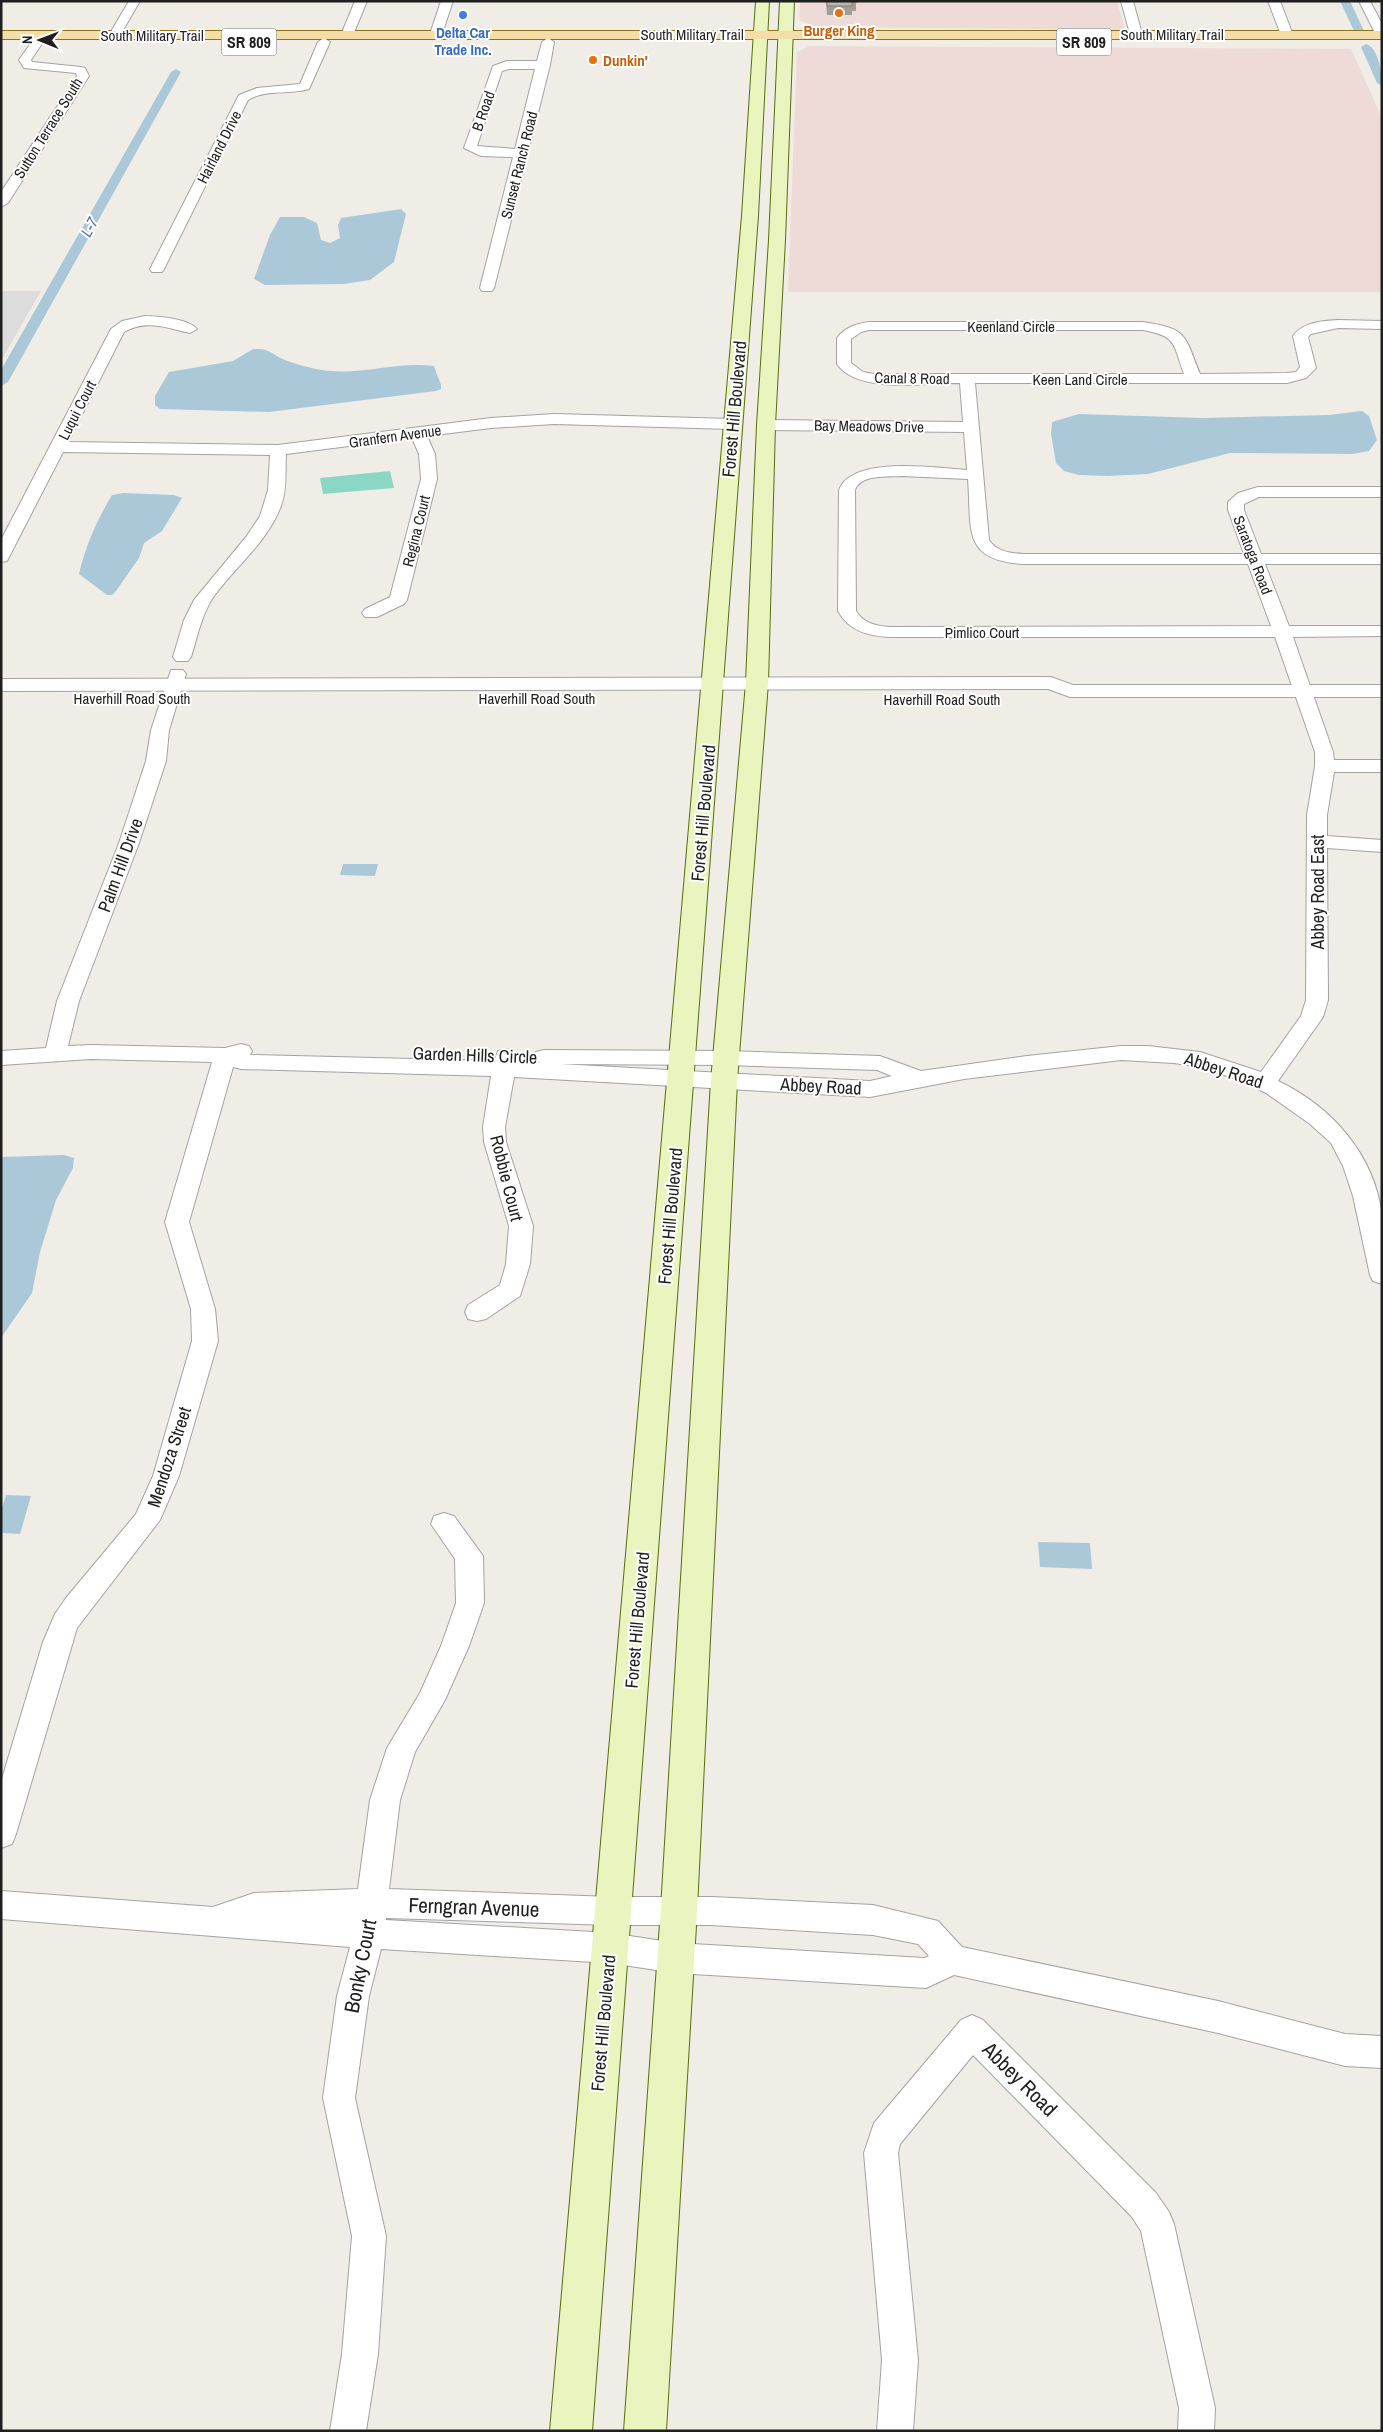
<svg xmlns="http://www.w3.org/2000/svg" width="1383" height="2432" viewBox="0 0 1383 2432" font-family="'Archivo Narrow',sans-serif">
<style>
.residential{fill:#dddcdc}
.commercial{fill:#eedbd7}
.pitch{fill:#8bd7c5}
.water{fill:#abc8d9}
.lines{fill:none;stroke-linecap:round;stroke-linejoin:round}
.canal{fill:#abc8d9;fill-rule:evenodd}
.minor-casing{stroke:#a3a3a3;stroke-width:2}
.tertiary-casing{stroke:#a3a3a3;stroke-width:2}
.secondary-casing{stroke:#556e0f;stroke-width:2}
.primary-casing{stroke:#8d750d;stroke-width:2}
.minor{fill:#fff;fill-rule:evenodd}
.tertiary{fill:#fff;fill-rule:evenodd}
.secondary{fill:#eaf4bf;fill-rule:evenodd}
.primary{fill:#f4dea7;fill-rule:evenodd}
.wall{fill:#a29d96}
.building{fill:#bcb6af;stroke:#847f7a}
.food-dot{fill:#e8710a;stroke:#fff;stroke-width:2}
.shop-dot{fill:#3f7fe0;stroke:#fff;stroke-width:2}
.labels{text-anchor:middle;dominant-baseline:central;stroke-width:4;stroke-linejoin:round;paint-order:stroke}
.far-food-label{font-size:15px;font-weight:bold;fill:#c56008;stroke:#fff}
.far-shop-label{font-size:15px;font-weight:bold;fill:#366cbe;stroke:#fff}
.far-street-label{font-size:15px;fill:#1f1f1f;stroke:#fff}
.shield{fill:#fff;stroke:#626262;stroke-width:1}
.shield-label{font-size:16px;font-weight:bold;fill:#1f1f1f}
.far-water-label{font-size:16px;font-style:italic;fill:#5471a7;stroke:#fff}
.street-label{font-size:18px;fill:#1f1f1f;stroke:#fff}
.near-street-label{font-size:21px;fill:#1f1f1f;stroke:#fff}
</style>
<rect width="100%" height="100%" fill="#efede6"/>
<path class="residential" d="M1 291H41L1 361Z"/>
<path class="commercial" d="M800 1H1117L1125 30 817 27 799 20Z
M810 46 1351 49 1382 118V292H788L797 52Z"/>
<path class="pitch" d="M390 471 394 488 323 494 320 478Z"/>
<path class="water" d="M401 209 406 214 394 262 370 280 344 284 265 285 254 279 270 235 280 217H304L317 223 321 240 330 243 340 238 338 225 341 218Z
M253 349C270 348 271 354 285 360 295 364 310 368 322 370 359 376 397 361 434 366L441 385V389L436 391 269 412 160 409 155 405V396L169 372 233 361Z
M1362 411 1369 416 1377 440 1369 451 1352 454 1230 453 1148 474 1108 476 1079 475 1064 471 1056 463 1051 434 1052 422 1079 414 1202 418 1329 415Z
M123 493 174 495 182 498 162 531 144 543 139 558 116 591 112 595H107L79 574C85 547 97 520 112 495Z
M343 864H378L375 876 340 875Z
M64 1155 74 1158 73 1168 56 1200 40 1252 32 1293 1 1338V1157Z
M6 1495 31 1496 20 1534 1 1533V1511Z
M1038 1542 1090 1543 1092 1569 1040 1567Z"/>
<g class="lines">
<path class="canal" d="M1340 1H1350L1364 31 1363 33H1355Z
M1366 44C1379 48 1382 74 1382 86L1377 83 1361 47Z
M176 69 181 72 8 382 1 386V370L171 72Z"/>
<defs>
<path id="minor" d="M129 1H140L119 37H111L109 35Z
M355 1H367L353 35 347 38 343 37 341 35Z
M441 1H453L442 34 436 37 430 34Z
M1121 1H1133L1142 34 1140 36H1132L1130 34Z
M1268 1H1280L1293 35 1291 37H1283L1281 35Z
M1359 1H1370L1382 24V38L1376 35Z
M37 38 43 42 31 60 32 62 81 67 85 68 89 76 8 203 1 207V192L77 76 76 73 24 68 19 60 33 40Z
M324 38 330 42 309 89C290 95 265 89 248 100L164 269 162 272H152L150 269 239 95 257 88 300 84 318 42Z
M548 38 554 42 550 65 494 288 492 291H482L480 288 513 157 481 156 464 148 493 66 507 61H537L542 42ZM509 69H535L515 149 477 146 502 71Z
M145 316C158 316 189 319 197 329L190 333C167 328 147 319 124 332L68 442 278 445 491 418 554 414 732 419 740 424 732 429 554 424 491 428 427 436 435 454 437 479 407 600 404 604 377 617H365L362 613 365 609 390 597 421 479 419 454 412 438 286 454C285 470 287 488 282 503 269 542 234 567 212 599 201 617 197 638 191 657L188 661H176L173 657 184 620 194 600 246 537 260 516 268 490 270 455 63 452 9 557 7 561 1 562V540L111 329 122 321Z
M1338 320 1382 321V329L1338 328 1311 334 1308 337 1316 368 1306 378 1287 383H975L989 540C997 552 1010 553 1023 554H1244L1228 510V502L1238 493 1258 487H1382V497H1259L1244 504V510L1261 554H1382V564H1265L1289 626H1382V636L1293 637 1333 752 1334 760H1382V772H1334L1327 815V836L1382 840V852L1327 848 1328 1000 1323 1017 1278 1081C1332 1107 1374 1154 1382 1215 1383 1237 1382 1261 1382 1284L1373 1281 1370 1275 1353 1196 1343 1166 1331 1143 1310 1124 1266 1093 1242 1081 1200 1067 1174 1063 1121 1060 964 1079 870 1097 514 1077 505 1127 506 1142 533 1226 530 1264 520 1296 486 1319 477 1321 468 1319 465 1312 468 1305 500 1285 506 1264 509 1226 484 1142 483 1127 491 1076 241 1069 233 1067 189 1222 215 1309 218 1341 179 1476 160 1520 77 1628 16 1834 12 1844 1 1848V1782L43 1642 55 1614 66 1598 136 1514 153 1476 192 1341 191 1309 165 1222 212 1062 91 1059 1 1065V1051L46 1048 57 1001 119 843 146 761 151 730 171 670H183L186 674 169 730 166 761 139 843 79 1001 68 1046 91 1045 225 1048 241 1044 249 1046 252 1051 250 1055 494 1061 498 1051 506 1049 514 1051 517 1056 516 1062 541 1063 536 1062 533 1057 536 1052 544 1050 726 1051 880 1056 921 1071 1027 1056 1121 1046H1148L1200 1052 1261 1072 1301 1016 1306 1000 1307 815 1315 766V752L1275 637H890C868 636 849 631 838 611L839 490C852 455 936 468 967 470L964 432 766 430 758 425 766 420 963 422 960 383C927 383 857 394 837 364V338C845 327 856 324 869 322H1143C1188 329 1184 334 1200 374L1287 373 1296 372 1300 367 1293 336C1303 322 1322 321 1338 320ZM869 330H1143C1177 336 1173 344 1184 374H874L863 372 851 363V339L861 332ZM902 476 968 479C972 529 961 560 1023 564H1248L1271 626 890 627C876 626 863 623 856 611L855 490C861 474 887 477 902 476ZM560 1064 726 1065 877 1070 892 1076 870 1081Z
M444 1513 454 1516 483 1556 484 1603 469 1646 445 1700 415 1752 400 1800 389 1889 612 1897H711L873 1905 938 1921 962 1947 1218 2001 1345 2034 1382 2036V2068L1345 2066 1218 2033 954 1975 926 1988 676 1973 610 1963 381 1949 369 1996 355 2098 386 2236 378 2354 366 2431H330L342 2354 352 2236 323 2098 337 1996 350 1947 1 1919V1891L213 1907 254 1893 358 1889 370 1800 387 1748 420 1693 441 1646 456 1603 455 1559 431 1524 434 1516ZM386 1918 612 1925H711L873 1935 918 1944 929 1956 924 1958 676 1943 610 1933 386 1920Z
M972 2015 983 2020 1156 2193 1169 2212 1174 2224 1215 2408 1214 2431H1178L1179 2408 1141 2231 1132 2217 973 2055 900 2144 898 2153 918 2360 913 2431H877L882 2360 864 2153 874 2123 961 2020Z"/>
<path id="tertiary" d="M1051 677 1073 685H1382V697H1070L1048 689 1 691V679Z"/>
<path id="secondary" d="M756 1H769L758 216 592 2431H550L742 216Z
M780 1H794L785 240 775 425 768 683 737 1081 697 1909 666 2431H624L661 1909 711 1081 746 683 757 425 769 240Z"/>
<path id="primary" d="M1 31H1382V39H1Z"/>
</defs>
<use href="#minor" class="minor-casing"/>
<use href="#tertiary" class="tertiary-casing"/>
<use href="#secondary" class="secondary-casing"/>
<use href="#primary" class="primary-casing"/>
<use href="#minor" class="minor"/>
<use href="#tertiary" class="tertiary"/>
<use href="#secondary" class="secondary"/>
<use href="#primary" class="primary"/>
</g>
<path class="wall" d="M826 1H856V11H852V15H827Z"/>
<path class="building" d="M827 1H856L857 2H852V6H827Z"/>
<g class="food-dot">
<circle cx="839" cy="13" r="5"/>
<circle cx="593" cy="60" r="5"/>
</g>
<circle class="shop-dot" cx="463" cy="15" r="5"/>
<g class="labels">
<g class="far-food-label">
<text x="839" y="30">Burger King</text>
<text x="603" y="60" text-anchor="start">Dunkin'</text>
</g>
<g class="far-shop-label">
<text x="463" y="32">Delta Car<tspan x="463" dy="17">Trade Inc.</tspan></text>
</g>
<g class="far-street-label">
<text x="692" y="34">South Military Trail</text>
<text x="1172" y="34">South Military Trail</text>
<text x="152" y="35">South Military Trail</text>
<text transform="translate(483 111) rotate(-71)">B Road</text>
<text transform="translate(48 128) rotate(-58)">Sutton Terrace South</text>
<text transform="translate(219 147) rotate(-63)">Hairland Drive</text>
<text transform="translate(519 165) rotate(-76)">Sunset Ranch Road</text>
<text x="1011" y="326">Keenland Circle</text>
<text transform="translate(912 378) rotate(1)">Canal 8 Road</text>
<text x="1080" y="379">Keen Land Circle</text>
<text transform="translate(77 410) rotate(-63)">Luqui Court</text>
<text transform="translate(869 426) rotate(1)">Bay Meadows Drive</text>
<text transform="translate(395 436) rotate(-8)">Granfern Avenue</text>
<text transform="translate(416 531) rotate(-76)">Regina Court</text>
<text transform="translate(1253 555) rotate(69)">Saratoga Road</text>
<text x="982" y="632">Pimlico Court</text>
<text x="132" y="698">Haverhill Road South</text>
<text x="537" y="698">Haverhill Road South</text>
<text x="942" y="699">Haverhill Road South</text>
</g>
<g class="shield">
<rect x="221.5" y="28.5" width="55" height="27" rx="4"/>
<rect x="1056.5" y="28.5" width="55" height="27" rx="4"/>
</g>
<g class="shield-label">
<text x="249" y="42">SR 809</text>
<text x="1084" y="42">SR 809</text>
</g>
<g class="far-water-label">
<text transform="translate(89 227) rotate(-61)">L-7</text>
</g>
<g class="street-label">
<text transform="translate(734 409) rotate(-85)">Forest Hill Boulevard</text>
<text transform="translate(703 813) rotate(-85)">Forest Hill Boulevard</text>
<text transform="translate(120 865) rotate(-70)">Palm Hill Drive</text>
<text transform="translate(1317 892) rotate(-90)">Abbey Road East</text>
<text transform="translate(475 1055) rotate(2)">Garden Hills Circle</text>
<text transform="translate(1224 1070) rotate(18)">Abbey Road</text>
<text transform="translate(821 1086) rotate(3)">Abbey Road</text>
<text transform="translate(507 1178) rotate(76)">Robbie Court</text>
<text transform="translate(670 1216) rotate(-85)">Forest Hill Boulevard</text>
<text transform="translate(169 1457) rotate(-72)">Mendoza Street</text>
<text transform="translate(637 1620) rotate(-85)">Forest Hill Boulevard</text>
<text transform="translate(603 2023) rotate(-85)">Forest Hill Boulevard</text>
</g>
<g class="near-street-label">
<text transform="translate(474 1907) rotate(2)">Ferngran Avenue</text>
<text transform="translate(360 1966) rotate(-79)">Bonky Court</text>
<text transform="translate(1020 2079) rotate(45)">Abbey Road</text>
</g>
</g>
<rect width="1383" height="2432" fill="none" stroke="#1f1f1f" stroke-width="5"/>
<g transform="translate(40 40) rotate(271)" stroke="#ffffff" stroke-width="4" paint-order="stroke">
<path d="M0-4L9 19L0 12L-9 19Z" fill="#1f1f1f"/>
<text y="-8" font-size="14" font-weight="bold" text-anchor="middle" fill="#1f1f1f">N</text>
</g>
</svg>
